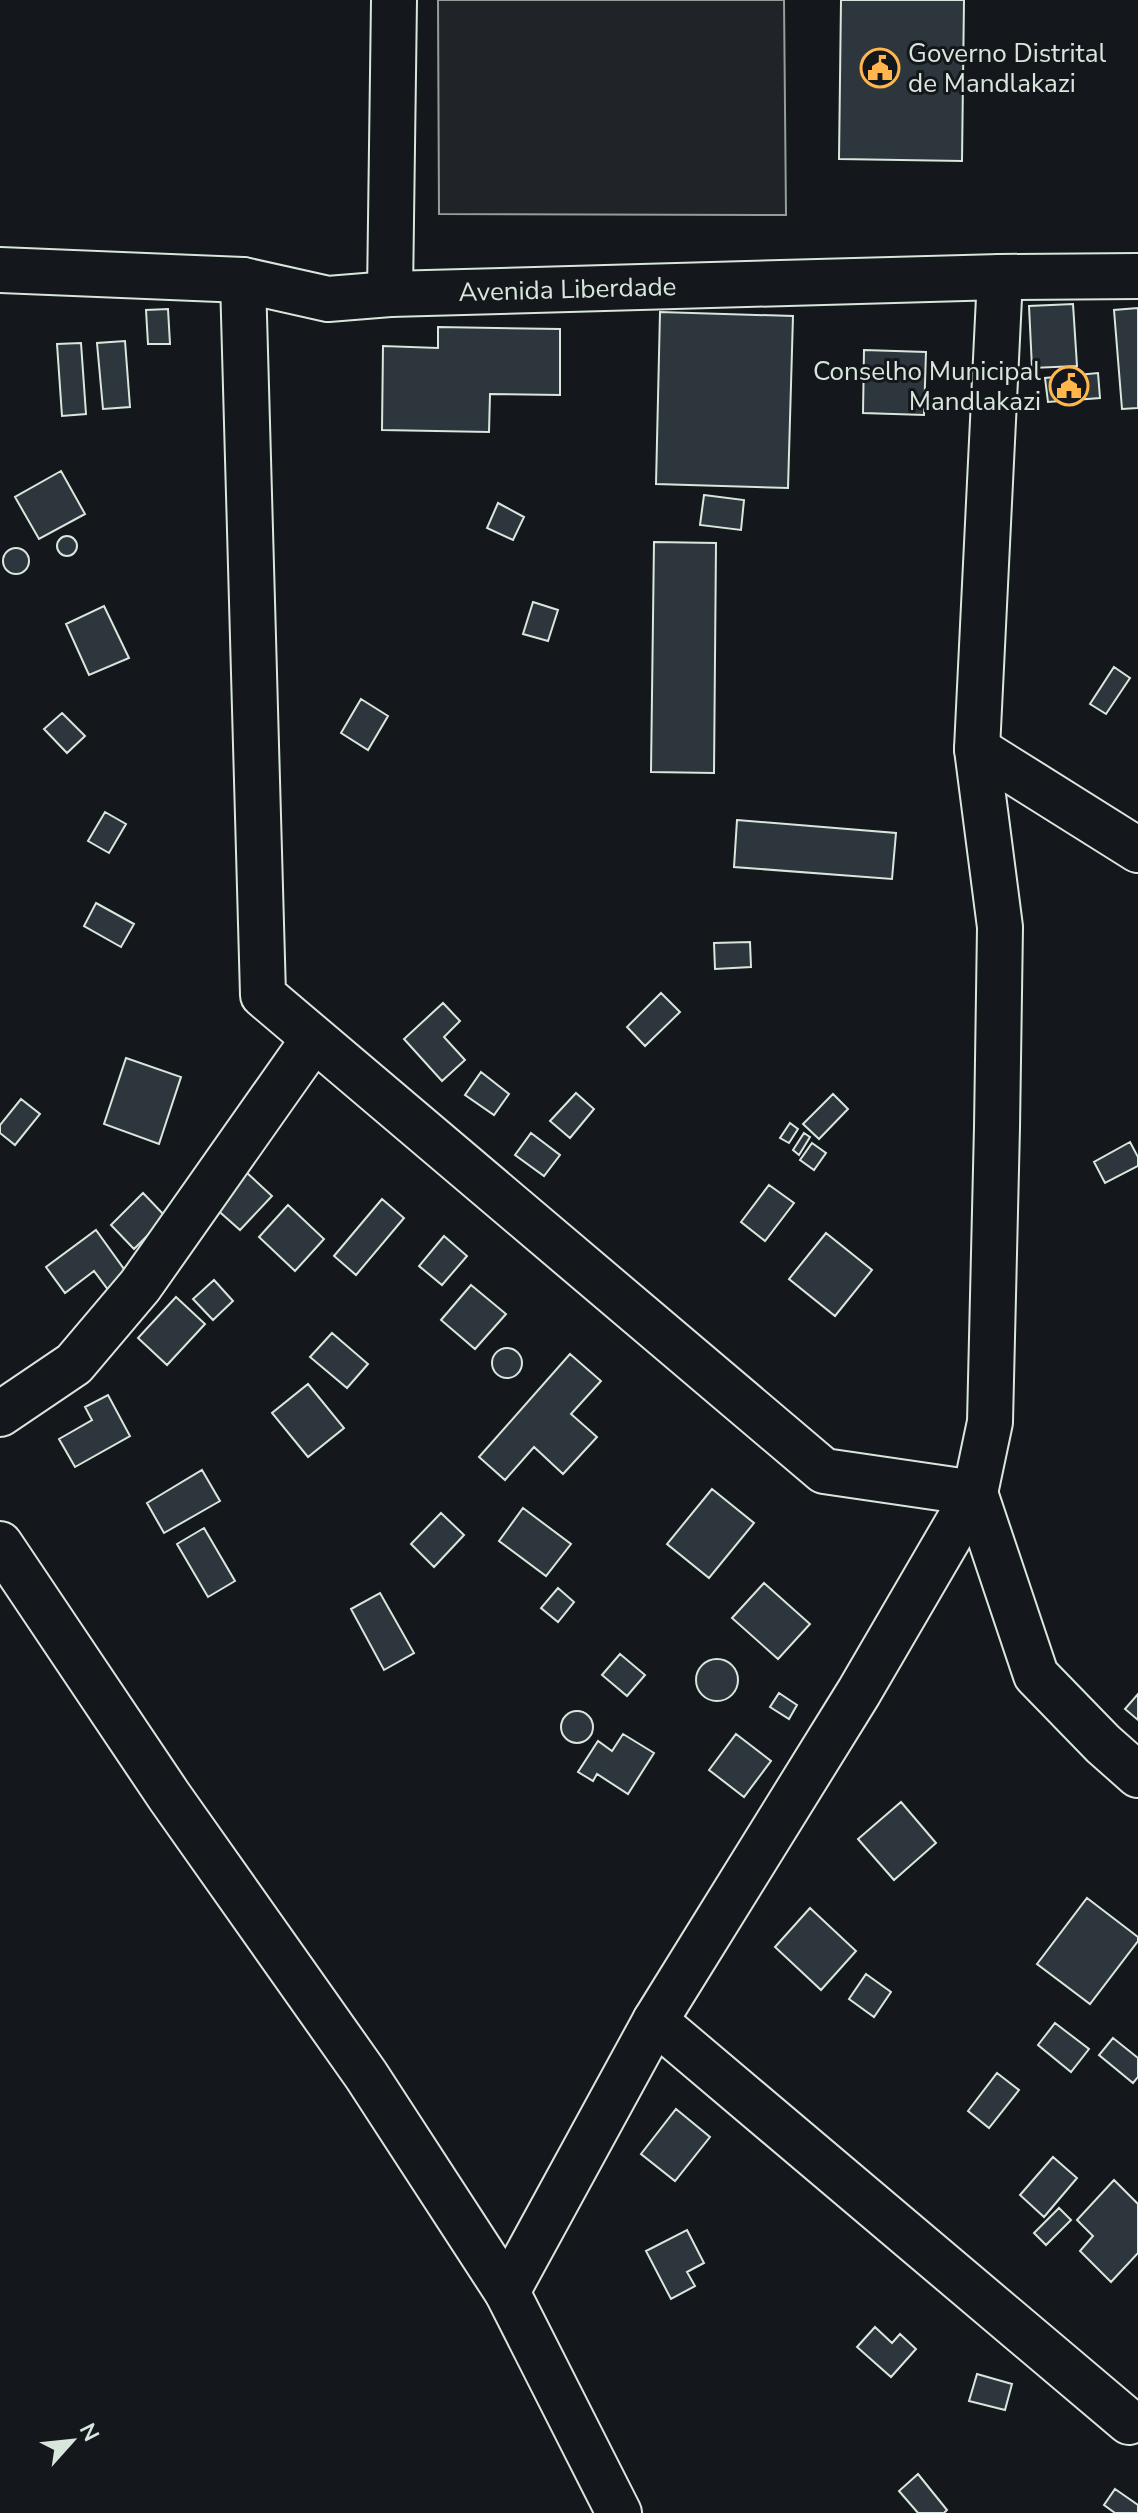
<svg xmlns="http://www.w3.org/2000/svg" width="1138" height="2513" viewBox="0 0 1138 2513" font-family="'Nunito Sans',sans-serif">
<style>
.green{fill:#202428;stroke:#939e99;stroke-width:2}
.building{fill:#2c363c;stroke:#d8e6dc;stroke-width:2}
.lines{fill:none;stroke-linecap:round;stroke-linejoin:round}
.minor-casing{stroke:#d8e6dc;stroke-width:48}
.minor{stroke:#14181c;stroke-width:44}
.labels{text-anchor:middle;dominant-baseline:central;stroke-width:6;stroke-linejoin:round;paint-order:stroke}
.poi-label{font-size:26px;fill:#d8e6dc;stroke:#14181c;text-anchor:start}
.street-label{font-size:26px;fill:#d8e6dc;stroke:#14181c}
</style>
<rect width="100%" height="100%" fill="#14181c"/>
<path class="green" d="M438 0H784L786 215 439 214Z"/>
<path class="building" d="M841 0H964L962 161 839 159Z
M1073 304 1077 366 1032 368 1029 306Z
M1138 308V408L1122 409 1114 310Z
M168 309 170 344H148L146 310Z
M660 312 793 316 788 488 656 484Z
M438 327 560 329V395L490 394 489 432 382 430 383 346 438 348Z
M125 341 130 407 103 409 97 343Z
M81 343 86 414 62 416 57 344Z
M864 350 926 352 924 415 863 413Z
M1098 373 1100 398 1048 402 1045 378Z
M61 471 85 514 39 539 15 497Z
M704 495 744 500 741 530 700 525Z
M498 503 524 517 513 540 487 528Z
M57 546a10 10 0 1 1 20 0a10 10 0 1 1-20 0Z
M654 542 716 543 714 773 651 772Z
M3 561a13 13 0 1 1 26 0a13 13 0 1 1-26 0Z
M533 602 558 610 548 641 523 634Z
M104 606 129 658 89 675 66 624Z
M1114 667 1130 678 1106 714 1090 704Z
M361 699 388 716 368 750 341 733Z
M62 713 85 736 67 753 44 729Z
M105 812 126 824 109 853 88 841Z
M737 820 896 833 892 879 734 867Z
M96 903 134 924 121 947 84 926Z
M750 942 751 967 715 969 714 943Z
M661 993 680 1012 645 1046 627 1027Z
M443 1003 460 1021 444 1037 465 1060 442 1081 404 1039Z
M126 1058 181 1077 159 1144 104 1124Z
M481 1072 509 1094 494 1115 465 1095Z
M576 1093 594 1109 570 1138 550 1121Z
M833 1094 848 1109 819 1139 803 1124Z
M21 1099 40 1114 15 1145 0 1133V1125Z
M790 1123 798 1129 789 1143 780 1138Z
M531 1133 560 1155 544 1176 515 1155Z
M804 1133 810 1137 799 1155 793 1150Z
M1130 1142 1138 1157V1166L1105 1183 1094 1162Z
M812 1143 826 1153 814 1170 800 1160Z
M246 1172 272 1196 240 1230 214 1207Z
M769 1185 794 1203 765 1241 741 1222Z
M143 1193 166 1217 134 1249 111 1225Z
M382 1199 404 1218 356 1275 334 1256Z
M288 1205 324 1239 295 1271 259 1237Z
M96 1230 129 1276 109 1291 94 1271 65 1293 46 1267Z
M826 1233 872 1270 835 1316 789 1279Z
M444 1236 467 1256 442 1285 419 1266Z
M214 1280 233 1301 213 1320 193 1299Z
M471 1285 506 1314 475 1349 441 1320Z
M176 1297 205 1324 167 1365 138 1338Z
M332 1333 368 1364 347 1388 310 1357Z
M492 1363a15 15 0 1 1 30 0a15 15 0 1 1-30 0Z
M570 1354 601 1381 571 1414 597 1437 563 1474 534 1447 505 1480 479 1457Z
M308 1384 344 1428 308 1457 272 1413Z
M108 1395 130 1436 75 1467 59 1439 92 1420 85 1407Z
M202 1470 220 1501 164 1533 147 1503Z
M712 1489 754 1523 709 1578 667 1544Z
M523 1508 571 1544 546 1576 499 1541Z
M441 1513 464 1535 434 1567 411 1544Z
M204 1528 235 1581 208 1597 177 1544Z
M764 1583 810 1624 778 1659 732 1618Z
M558 1588 574 1602 558 1622 541 1608Z
M380 1593 414 1653 384 1670 351 1609Z
M620 1654 645 1675 627 1696 602 1675Z
M696 1680a21 21 0 1 1 42 0a21 21 0 1 1-42 0Z
M779 1693 797 1705 789 1719 770 1707Z
M1138 1694V1720L1125 1709Z
M561 1727a16 16 0 1 1 32 0a16 16 0 1 1-32 0Z
M623 1734 654 1753 628 1794 597 1774 593 1781 578 1772 598 1741 612 1751Z
M736 1734 771 1761 744 1797 709 1770Z
M901 1802 936 1843 894 1880 858 1839Z
M1087 1898 1138 1937V1941L1090 2004 1037 1964Z
M810 1908 856 1951 821 1990 775 1947Z
M866 1974 891 1992 874 2017 849 1999Z
M1055 2023 1089 2049 1071 2072 1038 2045Z
M1113 2038 1138 2058V2077L1133 2083 1099 2055Z
M997 2073 1019 2090 989 2128 968 2111Z
M676 2109 710 2137 675 2181 641 2154Z
M1053 2157 1077 2178 1044 2217 1020 2195Z
M1114 2180 1138 2204V2253L1111 2282 1080 2251 1093 2236 1077 2220Z
M1059 2208 1071 2220 1046 2245 1034 2233Z
M687 2230 704 2263 687 2272 695 2286 671 2299 646 2251Z
M875 2327 892 2343 900 2334 916 2349 891 2377 857 2347Z
M977 2374 1012 2384 1005 2410 969 2401Z
M918 2474 947 2510 944 2513H918L899 2491Z
M1115 2489 1138 2505V2513H1115L1104 2505Z"/>
<g class="lines">
<defs>
<g id="minor">
<path id="s1" d="M0 270 243 280 328 299 390 294 1000 277 1138 276"/>
<path d="M243 280 263 995 824 1471 975 1493 1036 1675 1103 1744 1138 1775"/>
<path d="M390 294 394 0"/>
<path d="M977 749 1138 850"/>
<path d="M0 1414 74 1364 140 1286 313 1040"/>
<path d="M0 1544 169 1796 366 2075 507 2292 619 2513"/>
<path d="M655 2021 1129 2422"/>
<path d="M507 2292 655 2021 859 1692 975 1493 990 1422 997 1127 1000 927 977 749 1000 277"/>
</g>
</defs>
<use href="#minor" class="minor-casing"/>
<use href="#minor" class="minor"/>
</g>
<defs>
<symbol id="civic-ring" viewBox="-11 -11 22 22"><circle r="9.5" fill="#14181c" stroke="#ffb74d" stroke-width="1.5"/><path d="M-.6-6.5H3V-4.5H.6V-3L4-1V1h2V6H-6V1h2V-1L-.6-3ZM-1.2 2.5V6h2.4V2.5Z" fill="#ffb74d"/></symbol>
</defs>
<g fill-rule="evenodd">
<use href="#civic-ring" x="858" y="46" width="44" height="44"/>
<use href="#civic-ring" x="1047" y="364" width="44" height="44"/>
</g>
<g class="labels">
<g class="poi-label">
<text x="908" y="53">Governo Distrital<tspan x="908" dy="30">de Mandlakazi</tspan></text>
<text x="1041" y="371" text-anchor="end">Conselho Municipal<tspan x="1041" dy="30">Mandlakazi</tspan></text>
</g>
<g class="street-label">
<text stroke="none"><textPath href="#s1" startOffset="570">Avenida Liberdade</textPath></text>
</g>
</g>
<g transform="translate(72 2441) rotate(63)" stroke="#14181c" stroke-width="6" paint-order="stroke">
<path d="M0-6L14 30L0 20L-14 30Z" fill="#d8e6dc"/>
<text y="-12" font-size="22" font-weight="bold" text-anchor="middle" fill="#d8e6dc">N</text>
</g>
</svg>
